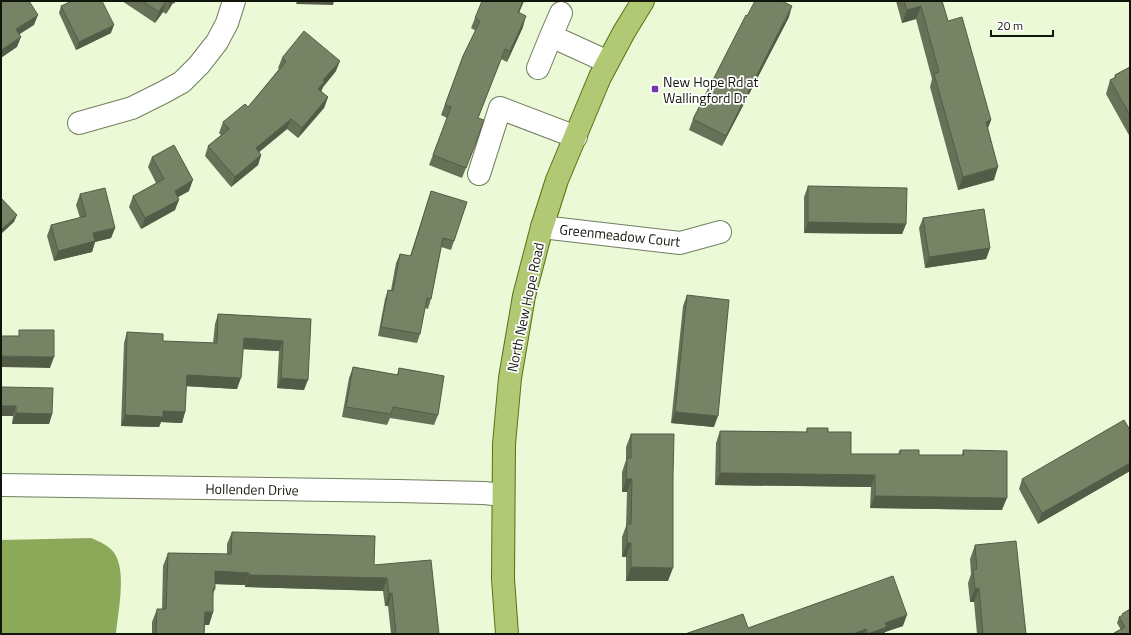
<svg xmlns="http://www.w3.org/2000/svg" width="1131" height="635" viewBox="0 0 1131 635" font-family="'Titillium Web',sans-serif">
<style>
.water{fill:#8ca959}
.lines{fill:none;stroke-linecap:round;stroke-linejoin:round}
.minor-casing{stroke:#727e60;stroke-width:24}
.major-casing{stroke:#577214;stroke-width:24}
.minor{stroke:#fff;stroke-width:22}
.major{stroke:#b1c875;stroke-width:22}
.wall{fill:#667157}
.shaded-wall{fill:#535c47}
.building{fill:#778365;stroke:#535c47}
.poi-dot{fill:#7535aa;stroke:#fff;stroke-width:1.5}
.labels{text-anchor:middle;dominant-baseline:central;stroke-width:3.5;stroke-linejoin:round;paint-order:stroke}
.poi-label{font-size:14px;fill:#11150a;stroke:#fff;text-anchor:start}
.street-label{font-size:14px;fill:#11150a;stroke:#fff}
</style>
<rect width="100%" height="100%" fill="#ebf9d7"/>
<path class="water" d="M91 538C100 542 111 546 116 556 126 575 118 613 116 634H1V540Z"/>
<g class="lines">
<defs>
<path id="minor" d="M551 36 561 13
M538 68 551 36 608 62
M79 123 132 108 164 92 182 82 199 65 217 42 227 23 234 1
M479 174 500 108 576 137
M542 227 680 243 720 232
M1 485 398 491 484 493 503 495"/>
<path id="major" d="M507 634 503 579 504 444 510 378 524 296 542 227 557 180 600 77 624 32 643 1"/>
</defs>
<use href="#minor" class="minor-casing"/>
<use href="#major" class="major-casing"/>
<use href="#minor" class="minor"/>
<use href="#major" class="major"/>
</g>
<path class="wall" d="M122 1H176L174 4 173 3 166 14 163 12 155 23Z
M524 1 519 13 523 27 507 62 501 59 478 118 477 140 462 178 429 165 447 118 441 115 463 56 476 31 471 28 475 18Z
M896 1H942L948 21 991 120 988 128 994 180 958 190 930 87 932 79 916 19 902 23Z
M61 6 111 33 76 50 59 13Z
M789 17 722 146 689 130 693 119Z
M282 58 336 71 323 87 321 92 328 97 324 108 298 138 287 129 259 152 261 155 258 165 231 187 205 156 208 146 221 135 219 133 223 122 248 107 279 69 278 68Z
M1130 67V137L1106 94 1110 80 1114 79 1115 75Z
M152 157 189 191 178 197 175 210 141 229 129 207 133 196 156 183 148 167Z
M808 186 906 224 902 234 804 233V197Z
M431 191 454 241 451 250 441 247 431 299 428 309 425 308 420 334 417 343 378 336 385 299 388 290H391L396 263 400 254 410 256Z
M80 194 115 228 111 238 95 242 92 252 54 261 47 236 51 225 80 218 76 205Z
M923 218 990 248 986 259 925 268 919 228Z
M687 295 714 427 671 423 683 306Z
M218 314 311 319 304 390 277 388 279 351 243 349 237 389 186 386 185 412 182 423 161 422 159 427 121 426 124 343 127 332 163 341 213 343 215 324Z
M353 367 397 375 399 368 438 415 434 425 390 418 387 425 342 417 349 378Z
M1 387 52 414 49 424H12L13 416Z
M807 428 828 432 851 454H898L900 450 919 455H962L963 450 1002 510 870 508 871 487 715 485 716 443 720 431 806 432Z
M1130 430V471L1038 524 1019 489 1022 479Z
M631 434 673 476V478L668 581H626V557H622V537L626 526 627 492H622V472L626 460V447Z
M232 532 374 565 439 634H391L388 606H385L383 591 245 587V585L215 584V589L213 594V612L209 625H205L204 634H152V622L157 609H162L163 566 168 553 227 554V544Z
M975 545 1026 634H977L974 602H970L968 583 971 574 970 559Z
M1122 614 1130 634H1114V633L1121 630 1117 623 1119 617 1122 616Z
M903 626 885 632 884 634H685L748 628Z"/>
<path class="shaded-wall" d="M166 1 163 12 155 23 159 12Z
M172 1H174L166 14 170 3Z
M297 1H334L333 5 296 4Z
M523 1H524L514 23 518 12Z
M792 6 789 17 722 146 726 136Z
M921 6 916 19 902 23 907 10Z
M38 15 34 25 12 39 16 29Z
M526 16 523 27 507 62 510 51Z
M114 25 111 33 76 50 79 42Z
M21 37 17 47 1 58V50Z
M340 61 336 71 323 87 321 92 318 89 323 80Z
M328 97 324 108 298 138 302 128Z
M291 119 287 129 252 158 256 148Z
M991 120 986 133V122Z
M261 155 258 165 231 187 235 177Z
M998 167 994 180 958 190 963 177Z
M193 180 189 191 171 201 175 191Z
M179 200 175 210 141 229 145 218Z
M17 215 14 222 1 234V230Z
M808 222 906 224 902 234 804 233Z
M115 228 111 238 95 242 92 252 54 261 58 251 93 233Z
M990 248 986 259 925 268 929 257Z
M244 338 283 341 279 351 240 349Z
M1 356 54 357 50 368 1 367Z
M187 375 241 378 237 389 183 386Z
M281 378 308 380 304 390 277 388Z
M1 406H16L13 416H1Z
M163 411 185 412 182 423 161 422 159 427 121 426 125 415Z
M675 412 718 416 714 427 671 423Z
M16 413 52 414 49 424H12Z
M1130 463V471L1038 524 1042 513Z
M720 473 875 475 871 487 715 485Z
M626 479H632L627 492H622Z
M875 496 1007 498 1002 510 870 508Z
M627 543H631L626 557H622Z
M631 567 673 568 668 581H626Z
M215 571 249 573 245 585 211 584Z
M249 575 387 578 383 591 245 587Z
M979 588 974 602H970L975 589Z
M392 593 388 606H385L389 594Z
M205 612H213L209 625H201Z
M907 615 903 626 885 632 884 634H868L885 623Z
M866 629 864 634H853Z"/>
<path class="building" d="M1 1H29L38 15 16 29 21 37 1 50Z
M72 1H102L114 25 79 42 61 6Z
M142 1H172L170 3 166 1 159 12Z
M482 1H523L518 12 526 16 510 51 505 49 478 118 484 120 477 140 466 168 433 155 451 107 445 105 463 56 480 21 475 18Z
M755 1H782L792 6 726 136 693 119 746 15 747 16Z
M904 1H942L948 21 962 17 991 120 986 122 998 167 963 177 934 74 939 72 921 6 907 10Z
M304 31 340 61 323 80 325 81 318 89 328 97 302 128 291 119 256 148 261 155 235 177 208 146 229 129 223 122 245 104 248 107 284 64 286 61 282 58Z
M1130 67V115L1110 80 1116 77 1115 75Z
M174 145 193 180 175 191 179 200 145 218 133 196 164 179 152 157Z
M808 186 907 188 906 224 808 222Z
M105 188 115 228 93 233 95 241 58 251 51 225 86 216 80 194Z
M431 191 467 202 454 241 443 238 431 299 427 298 420 334 381 327 388 290 393 291 400 254 411 256Z
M1 198 17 215 1 230Z
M984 209 990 248 929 257 923 218Z
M687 295 729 300 718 416 675 412Z
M218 314 311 319 308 380 281 378 283 341 244 338 241 378 187 375 185 412 163 411V417L125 415 127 332 163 334V341L217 343Z
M19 330H54V357L1 356V336H19Z
M353 367 398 375 399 368 444 376 438 415 393 407 391 414 346 407Z
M1 387 53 388 52 414 16 413V406H1Z
M1124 420 1130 430V463L1042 513 1022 479Z
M807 428H828V432H851V454H900V450H919V455H964L963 450 1007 451V498L875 496V475L720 473V431L807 432Z
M631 434H674L673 476V568L631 567V543H627V524H631L632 479H626L627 458H631Z
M232 532 375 536 374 565 431 560 439 634H396L392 593 389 594 387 578 249 575V573L215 571V589H213V612H205L204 634H156L157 609H166L168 553 231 554Z
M1016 541 1026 634H983L979 588 975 589 973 570 977 569 975 545Z
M893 576 907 615 885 623 887 627 868 634 866 629 853 634H685L743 614 748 628Z
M1130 609V634H1115L1114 633 1125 627 1119 617 1123 615 1122 614Z"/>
<rect class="poi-dot" x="651" y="85" width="8" height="8" rx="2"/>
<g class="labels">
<g class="poi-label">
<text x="663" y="81">New Hope Rd at<tspan x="663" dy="16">Wallingford Dr</tspan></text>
</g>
<g class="street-label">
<text transform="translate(620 235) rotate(6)">Greenmeadow Court</text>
<text transform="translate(525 307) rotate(-78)">North New Hope Road</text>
<text transform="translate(252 489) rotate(1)">Hollenden Drive</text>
</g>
</g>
<rect width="1131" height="635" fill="none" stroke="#11150a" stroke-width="4"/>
<path d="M991 30v6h62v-6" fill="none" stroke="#11150a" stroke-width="2"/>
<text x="997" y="30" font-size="12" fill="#11150a" stroke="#ffffff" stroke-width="3" paint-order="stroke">20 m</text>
</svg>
